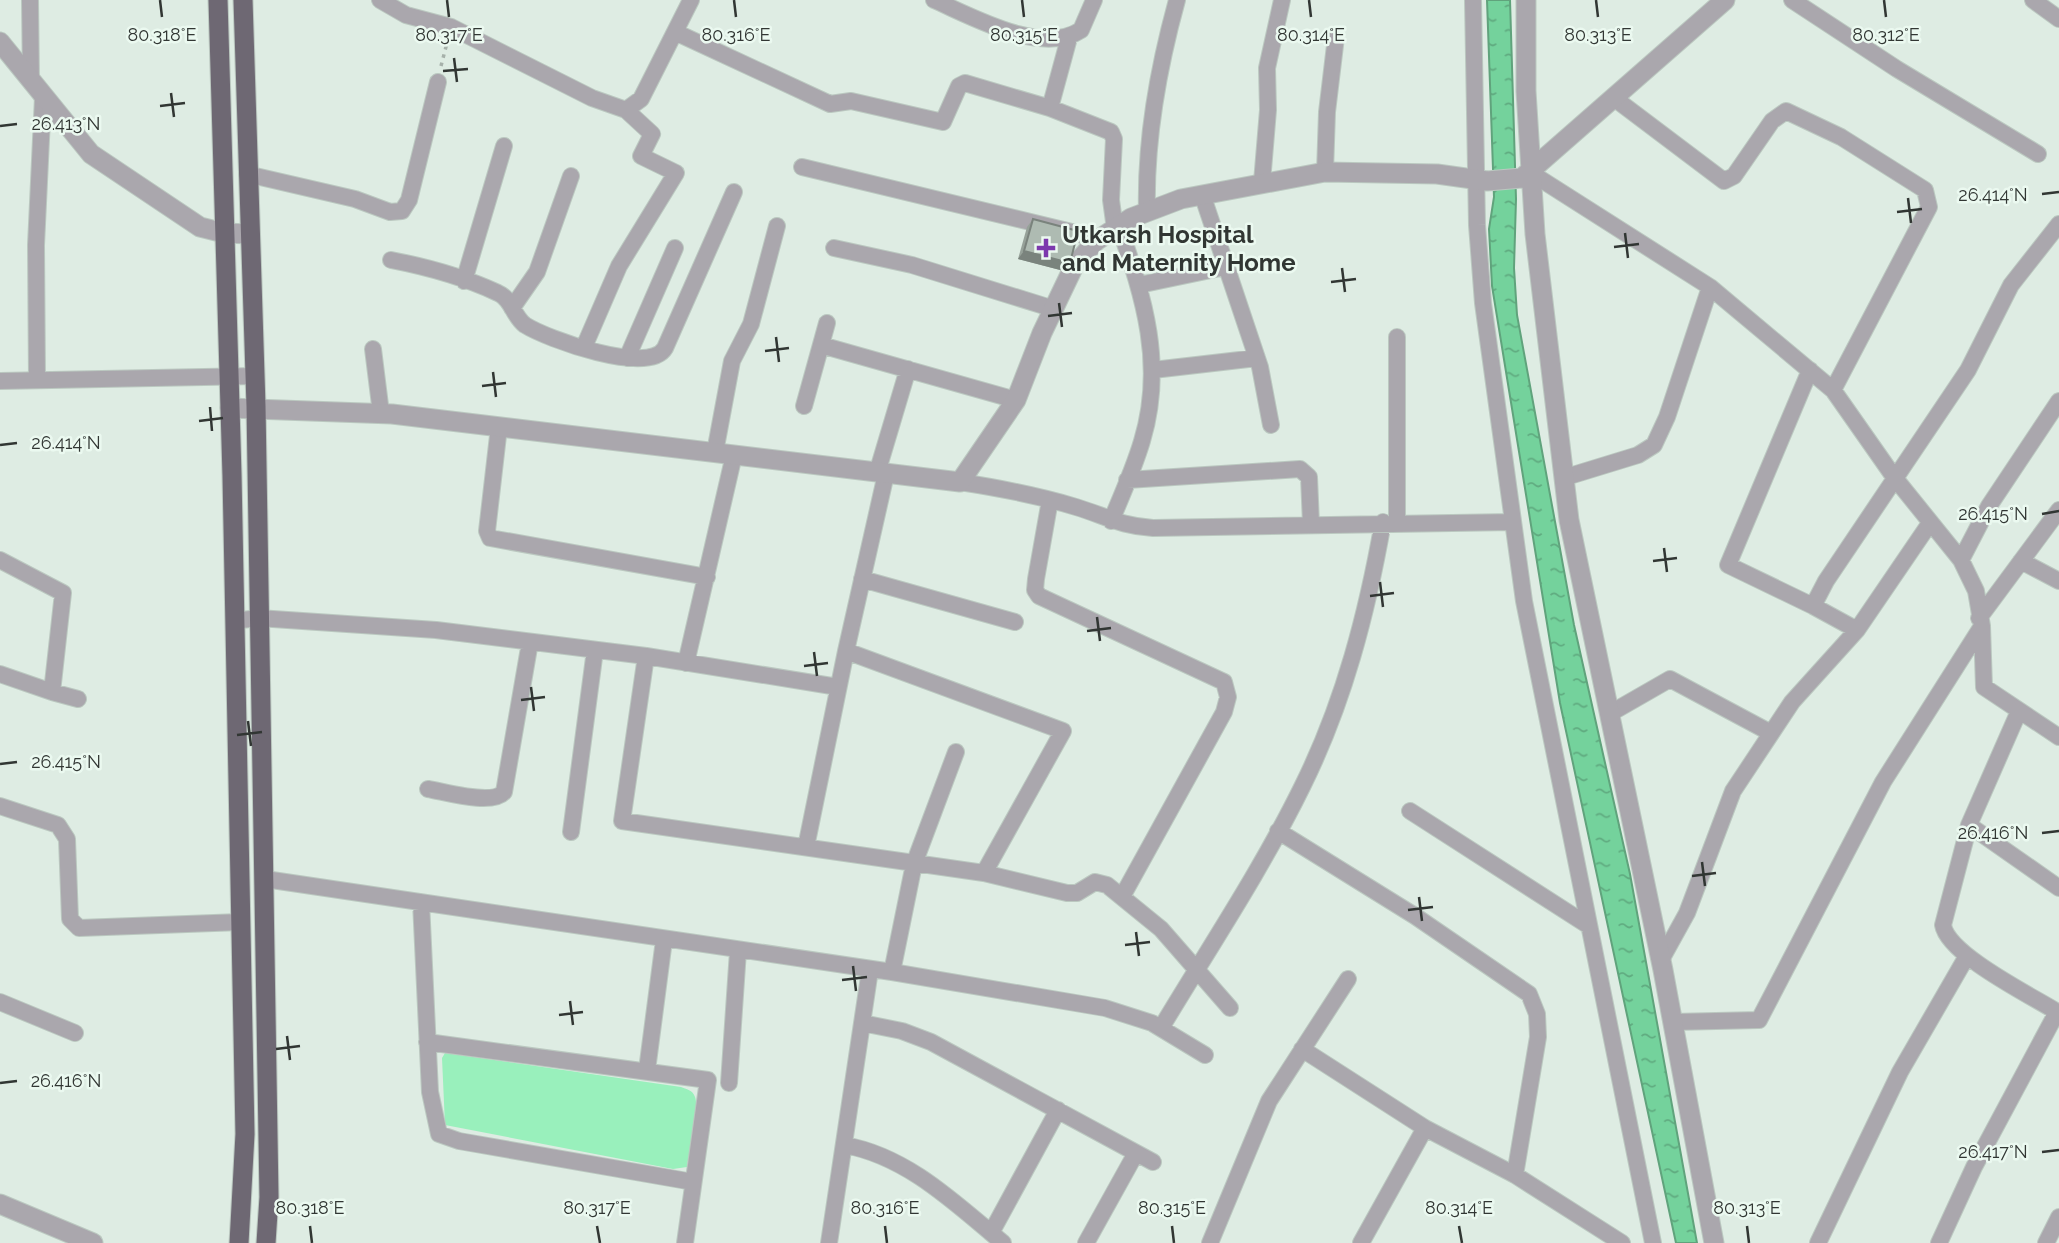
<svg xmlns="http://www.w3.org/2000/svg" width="2059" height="1243" viewBox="0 0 2059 1243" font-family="Raleway,sans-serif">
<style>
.park{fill:#99f0bc}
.water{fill:url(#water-ripples);stroke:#60a37c;stroke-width:2}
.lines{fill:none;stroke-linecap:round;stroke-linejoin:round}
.minor-casing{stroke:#bbc8c0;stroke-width:18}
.tertiary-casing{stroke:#bbc8c0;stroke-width:21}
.trunk-casing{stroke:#bbc8c0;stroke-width:21}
.path{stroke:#a6b1aa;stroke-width:3.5;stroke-dasharray:3.5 5;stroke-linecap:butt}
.minor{stroke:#aaa7ad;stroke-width:16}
.tertiary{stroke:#aaa7ad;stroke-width:19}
.trunk{stroke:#6e6873;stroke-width:19}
.wall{fill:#96a199}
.shaded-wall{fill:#7a837d}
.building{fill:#aebbb2;stroke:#7a837d;stroke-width:2}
.ticks{fill:none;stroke:#313633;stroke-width:2.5}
.poi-dot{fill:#7c39ad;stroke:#ebf9f0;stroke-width:2.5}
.labels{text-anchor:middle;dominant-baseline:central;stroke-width:5;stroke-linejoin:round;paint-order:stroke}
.poi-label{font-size:24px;font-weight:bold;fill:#313633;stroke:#ebf9f0;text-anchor:start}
.ticks-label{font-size:18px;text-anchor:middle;fill:#313633;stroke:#ebf9f0;stroke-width:5;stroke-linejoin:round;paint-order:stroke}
</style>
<defs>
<pattern id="water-ripples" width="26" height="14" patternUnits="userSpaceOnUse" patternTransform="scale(1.75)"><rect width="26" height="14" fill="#74d29c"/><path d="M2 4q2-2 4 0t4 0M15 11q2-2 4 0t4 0" fill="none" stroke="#60ab80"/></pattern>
</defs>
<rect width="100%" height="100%" fill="#deece3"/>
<path class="park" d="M445 1053 681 1087C686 1089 693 1090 695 1097 700 1111 689 1151 687 1167L673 1169 445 1125 442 1058Z"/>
<path class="water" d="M1487 0H1510L1516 199 1514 268 1517 315 1574 625 1630 874 1697 1243H1676L1560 703 1492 286 1489 229 1494 197Z"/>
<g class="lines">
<defs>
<path id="minor" d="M30 0 31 82
M380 0 406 15 451 27 592 98 626 110 641 99 691 0
M934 0C973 17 1042 56 1081 30L1094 0
M1473 0 1477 225 1483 303 1524 601 1653 1243
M1792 0 1897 69 2038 154
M2033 0 2059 19
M675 32 830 104 851 101 943 122 959 86 965 83 1050 108
M1069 38 1050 108 1111 132 1114 139 1111 200 1115 229
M1614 98 1724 181 1734 176 1772 121 1786 111 1841 137 1925 190 1929 207 1833 390
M802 167 1080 234 1096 241
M1325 172 1327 112 1336 37
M1531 173 1710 287 1833 390 1894 477 1961 560 1976 591 1982 626 1984 687 2059 737
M247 174 355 199 390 212 402 211 409 200 438 82
M1262 182 1268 110 1267 68 1282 0
M1202 194 1260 367 1271 425
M1147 212C1145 139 1158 69 1177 0
M834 248 912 265 1054 309
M391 260C427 267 464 277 498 293 512 299 513 316 525 325 547 339 649 376 665 348L734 192
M464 281 504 146
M1139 285 1225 267
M512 308 537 272 571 176
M1397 337V522
M821 345 1016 400
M584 347 619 266 676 173 641 156 652 134 626 110
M373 349 381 413
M627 358 675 248
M1153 370 1257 358
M1810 370 1728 565 1813 606
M37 380 36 245 43 97
M0 381 255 376
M804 406 827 323
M499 427 487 531 490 538 707 577
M715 452 732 361 751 324 777 226
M877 473 908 369
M1563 478 1638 455 1654 445 1667 417 1710 287
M1127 480 1300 469 1309 477 1311 524
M960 482C999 488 1037 495 1076 507 1106 516 1120 526 1153 528L1513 522
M1050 500 1036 579 1035 590 1039 596 1224 682 1228 697 1224 712 1123 895
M1111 521C1122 495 1134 468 1142 441 1165 365 1144 298 1119 226
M0 560 63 593 52 692 0 674
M1961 560 1989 506 2059 401
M2021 561 2059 581
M862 579 1015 622
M1979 618 2059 510
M234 621 258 618 436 630 646 656 838 687
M1857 630 1813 606 1826 581 1968 370 2011 285 2059 224
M846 651 1063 731 984 873
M646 656 622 821 984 873 1067 893H1077L1095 882 1107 885 1161 929 1230 1008
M686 663 734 455
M52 692 78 699
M2019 711 1969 825 1943 925C1948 955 2032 996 2059 1013
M1609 714 1670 679 1771 733
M428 789C446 792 492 806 504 792L530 642
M0 806 58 825 67 839 70 919 79 928 241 922
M1410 811 1589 926
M1969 825 2059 888
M1278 831 1415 916 1529 994 1537 1014 1538 1037 1515 1175
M571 832 595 650
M806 847 846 651 886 474
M265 879 892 972 1105 1008 1152 1023 1205 1055
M421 902 430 1092 439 1134 459 1141 693 1182
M1661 960 1687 913 1733 791 1792 702 1857 630 1930 523
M892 972 914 864 956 752
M0 1002 75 1033
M1673 1022 1759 1020 1883 782 1982 626
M862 1023 902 1031 931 1042 1153 1162
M1161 1028C1209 948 1262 869 1303 785 1344 702 1367 613 1383 522
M427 1042 708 1080 685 1243
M1302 1049 1425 1128 1515 1175 1622 1243
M647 1070 664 940
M729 1083 738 951
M844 1145C907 1156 955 1203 1003 1243
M991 1233 1058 1110
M829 1243 870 970
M1086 1243 1136 1153
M1210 1243 1269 1101 1348 979
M1361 1243 1425 1128
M1818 1243 1900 1072 1967 956
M1939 1243 1974 1167 2057 1012
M2046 1243 2059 1217"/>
<path id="tertiary" d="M1526 0V91L1535 234 1569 520 1663 970 1714 1243
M0 42 91 154 200 227 224 233 250 234
M230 408 392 414 960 482 1016 400 1042 333 1074 266 1096 241 1131 218 1181 199 1325 172 1437 174 1487 181 1522 178 1725 0
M0 1204 93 1243"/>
<path id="trunk" d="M218 0 232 475 245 1134 239 1243
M243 0 256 406 269 1197 266 1243"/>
</defs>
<use href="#minor" class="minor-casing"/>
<use href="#tertiary" class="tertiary-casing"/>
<use href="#trunk" class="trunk-casing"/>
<path class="path" d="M441 66 447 43"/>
<use href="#minor" class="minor"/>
<use href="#tertiary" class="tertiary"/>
<use href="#trunk" class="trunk"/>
</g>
<path class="wall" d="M1033 219 1064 271 1018 259 1027 227Z"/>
<path class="shaded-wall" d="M1024 251 1070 263 1064 271 1018 259Z"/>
<path class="building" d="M1033 219 1078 231 1070 263 1024 251Z"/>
<path class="ticks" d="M160 0 162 17M447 0 449 17M734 0 736 17M1022 0 1024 17M1309 0 1311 17M1596 0 1598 17M1884 0 1886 17M454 58 457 82M443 71 468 69M171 93 174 117M160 106 185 103M0 126 17 124M2042 194 2059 192M1908 198 1911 223M1897 212 1922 209M1625 233 1628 258M1614 247 1639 244M1342 268 1345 292M1331 282 1356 279M1059 303 1062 327M1048 316 1072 313M776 337 779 362M765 351 789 348M493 372 496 397M482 386 506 383M210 407 212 431M199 421 223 418M0 445 17 443M2042 514 2059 511M1664 548 1667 572M1653 561 1677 558M1380 582 1383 607M1370 596 1394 593M1097 617 1100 641M1087 631 1111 628M814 652 817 676M804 666 828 663M531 687 534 711M521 700 545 697M248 721 251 746M237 735 262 732M0 764 17 762M2042 833 2059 831M1702 862 1705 886M1692 876 1716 873M1419 897 1422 921M1408 910 1433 907M1136 932 1139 956M1125 945 1150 942M853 966 856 991M842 980 867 977M570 1001 573 1025M559 1015 583 1012M287 1036 290 1060M276 1049 300 1046M0 1083 17 1081M2042 1152 2059 1150M310 1226 312 1243M597 1226 600 1243M885 1226 887 1243M1172 1226 1174 1243M1459 1226 1462 1243M1747 1226 1749 1243"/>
<path class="poi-dot" d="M1042.5 237.5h7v7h7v7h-7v7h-7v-7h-7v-7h7z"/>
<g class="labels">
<g class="poi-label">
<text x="1062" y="234">Utkarsh Hospital<tspan x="1062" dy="28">and Maternity Home</tspan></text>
</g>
</g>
<g class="ticks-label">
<text x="162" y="41">80.318°E</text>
<text x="449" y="41">80.317°E</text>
<text x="736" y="41">80.316°E</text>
<text x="1024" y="41">80.315°E</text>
<text x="1311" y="41">80.314°E</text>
<text x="1598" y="41">80.313°E</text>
<text x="1886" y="41">80.312°E</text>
<text x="66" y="130">26.413°N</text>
<text x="1993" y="201">26.414°N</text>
<text x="66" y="449">26.414°N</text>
<text x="1993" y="520">26.415°N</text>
<text x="66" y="768">26.415°N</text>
<text x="1993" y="839">26.416°N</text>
<text x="66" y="1087">26.416°N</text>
<text x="1993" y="1158">26.417°N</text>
<text x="310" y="1214">80.318°E</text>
<text x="597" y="1214">80.317°E</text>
<text x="885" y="1214">80.316°E</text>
<text x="1172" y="1214">80.315°E</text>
<text x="1459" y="1214">80.314°E</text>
<text x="1747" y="1214">80.313°E</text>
</g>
</svg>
